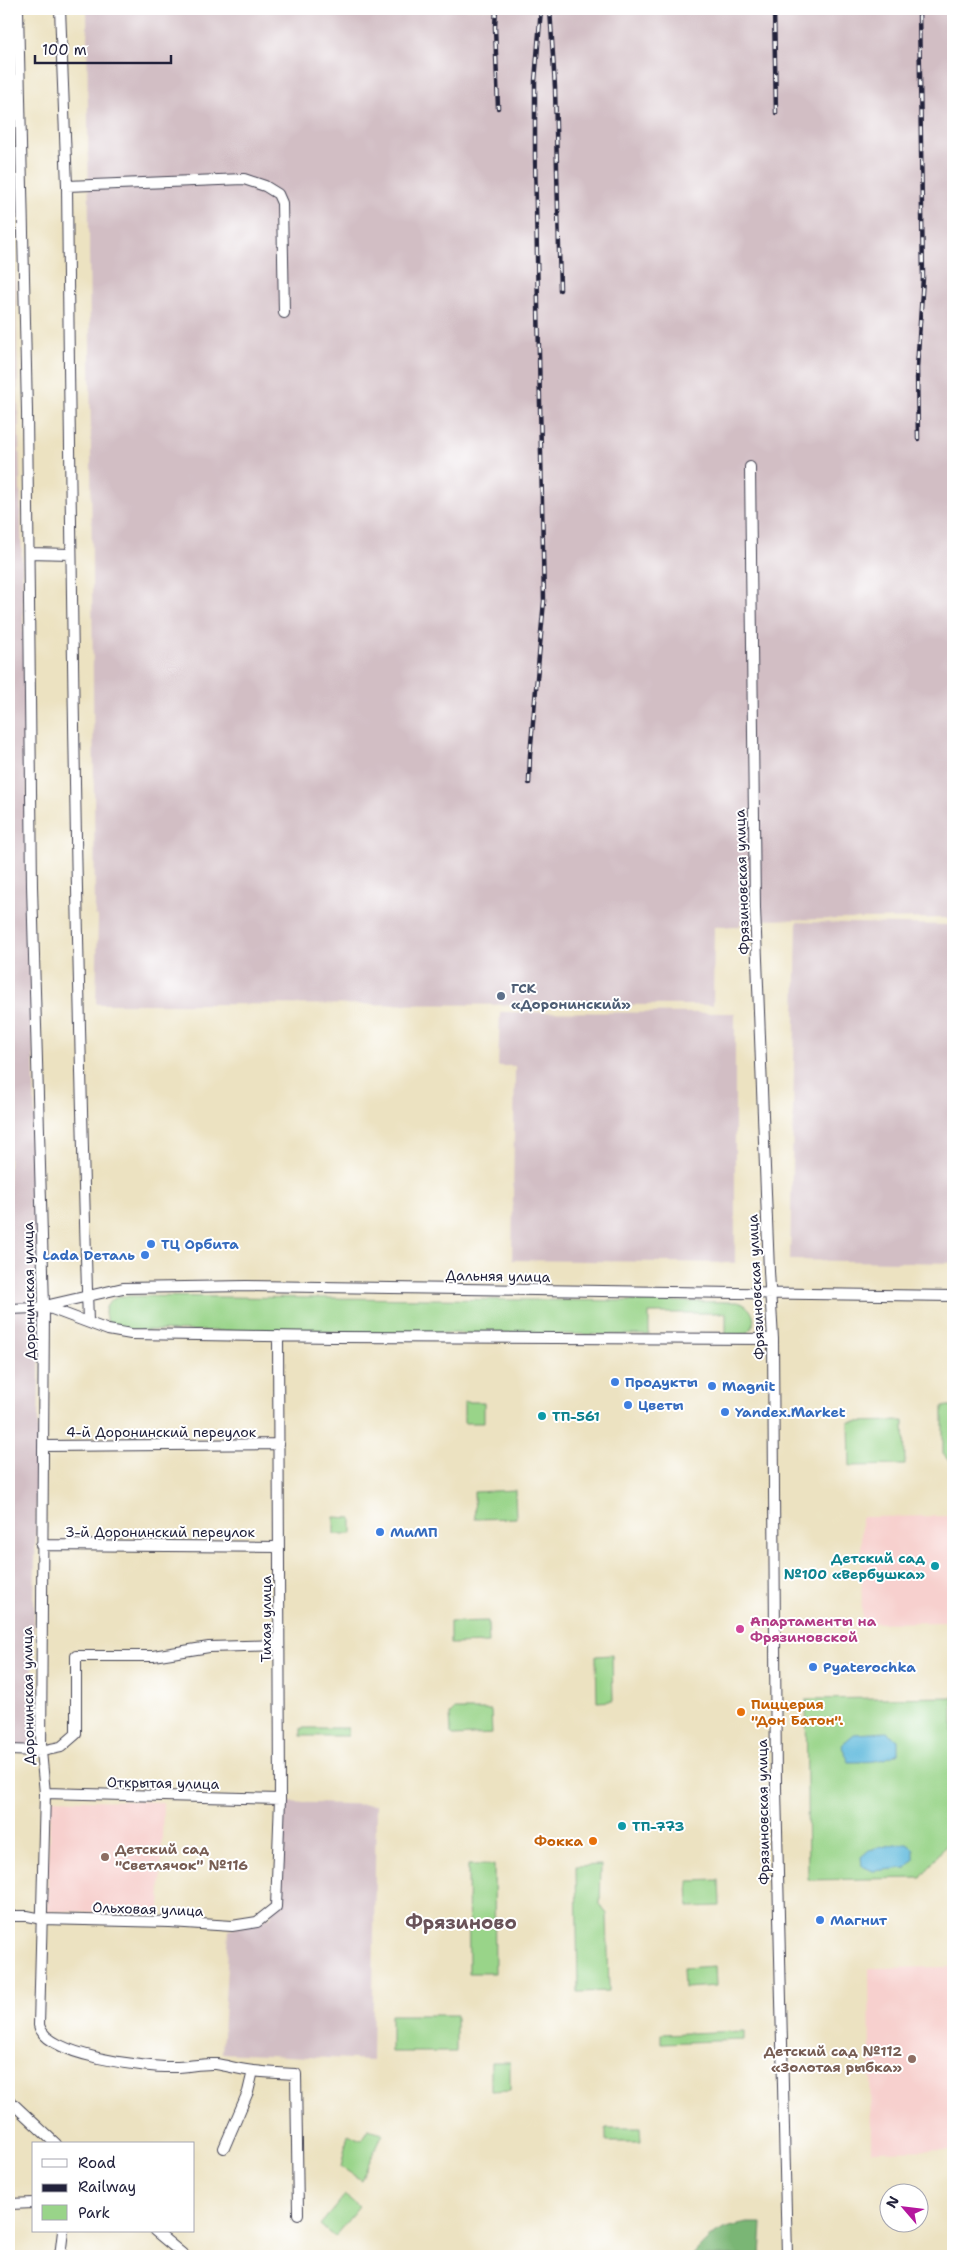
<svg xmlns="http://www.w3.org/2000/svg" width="962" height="2265" viewBox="0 0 962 2265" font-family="'Shantell Sans',sans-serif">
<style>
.built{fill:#f7d0ce}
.industrial{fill:#d2bec4}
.green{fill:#99d489;stroke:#5e7b62}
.forest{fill:#7ab675;stroke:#4e6c58}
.water{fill:#5eb9dc;stroke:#406e8c}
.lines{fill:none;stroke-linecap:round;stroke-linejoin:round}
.minor-casing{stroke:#403f4f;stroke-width:12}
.minor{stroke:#fff;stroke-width:10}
.rail-casing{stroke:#22223b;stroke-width:4.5}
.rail{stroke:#fff;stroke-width:2.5;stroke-dasharray:8;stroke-linecap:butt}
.service-dot{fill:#5c6f8a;stroke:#fff;stroke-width:2}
.shop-dot{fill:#3f7fe0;stroke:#fff;stroke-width:2}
.culture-dot{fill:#0f9aa8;stroke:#fff;stroke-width:2}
.hotel-dot{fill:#d1479c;stroke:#fff;stroke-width:2}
.food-dot{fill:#e8710a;stroke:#fff;stroke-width:2}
.education-dot{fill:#8d6e63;stroke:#fff;stroke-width:2}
.labels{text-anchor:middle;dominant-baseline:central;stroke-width:4;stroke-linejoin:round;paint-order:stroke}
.street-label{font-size:14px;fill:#22223b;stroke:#fff}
.service-label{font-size:14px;font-weight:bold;fill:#4e5e75;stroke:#fff;text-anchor:start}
.shop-label{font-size:14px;font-weight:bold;fill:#366cbe;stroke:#fff;text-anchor:start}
.culture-label{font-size:14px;font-weight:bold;fill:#0d838f;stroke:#fff;text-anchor:start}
.hotel-label{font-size:14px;font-weight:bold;fill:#b23c85;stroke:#fff;text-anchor:start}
.food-label{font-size:14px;font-weight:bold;fill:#c56008;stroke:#fff;text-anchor:start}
.education-label{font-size:14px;font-weight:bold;fill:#785e54;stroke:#fff;text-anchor:start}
.district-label{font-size:19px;font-weight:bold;fill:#695359;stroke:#fff}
</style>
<rect width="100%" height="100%" fill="#fff"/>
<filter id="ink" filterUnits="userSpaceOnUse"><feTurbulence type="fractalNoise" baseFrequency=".02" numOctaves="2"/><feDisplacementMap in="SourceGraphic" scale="10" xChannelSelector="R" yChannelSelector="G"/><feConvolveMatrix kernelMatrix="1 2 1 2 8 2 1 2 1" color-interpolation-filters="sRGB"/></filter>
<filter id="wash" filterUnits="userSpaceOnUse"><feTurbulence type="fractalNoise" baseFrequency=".0096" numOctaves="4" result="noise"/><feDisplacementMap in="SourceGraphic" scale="20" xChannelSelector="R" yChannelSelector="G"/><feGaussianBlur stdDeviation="1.12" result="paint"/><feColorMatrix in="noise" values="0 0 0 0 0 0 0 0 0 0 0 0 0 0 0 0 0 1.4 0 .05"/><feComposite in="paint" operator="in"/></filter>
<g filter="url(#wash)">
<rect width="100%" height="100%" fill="#ece2c1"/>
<path class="built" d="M953 1516V1622L862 1623 861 1517Z
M50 1799 163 1802 160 1914 47 1911Z
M953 1967V2150L871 2151 869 1968Z"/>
<path class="industrial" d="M9 9 40 1334 31 1747 9 1746Z
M87 9H953V918L741 920 740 926 714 927 713 1005 96 1004 98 916 95 915Z
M797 922 953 925V1263L790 1260Z
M500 1012 735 1013V1263L512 1260 515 1066H498Z
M284 1802 376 1805 372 2060 222 2053 229 1930 271 1917Z"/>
<path class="green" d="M122 1296 737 1302C751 1304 761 1323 747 1333 741 1336 732 1335 726 1336V1313H649V1335L121 1330 110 1325C100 1313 106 1299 122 1296Z
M464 1402H484V1423H464Z
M943 1406H953V1466L943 1454Z
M904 1421 905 1465 850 1466 849 1422Z
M515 1490 516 1518 475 1519 474 1492Z
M334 1517 352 1518V1534H334Z
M488 1621 489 1643 450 1644V1622Z
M612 1655 613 1701 597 1702 596 1656Z
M953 1697V1835L921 1878 808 1880 806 1699Z
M454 1710H491L492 1734 453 1736 451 1734 450 1714Z
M301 1728H348V1736H301Z
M468 1865H494L495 1973H469Z
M601 1865 600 1905 607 1914 609 1991 578 1992 576 1866Z
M719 1880 720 1906 689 1907 688 1881Z
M715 1966 716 1986 684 1988 683 1968Z
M391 2015H456V2052H391Z
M744 2031V2040L661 2043V2034Z
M491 2062H510V2090L491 2091Z
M606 2128H640L641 2142H606Z
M368 2129 383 2133 361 2180 341 2167 348 2134 361 2140Z
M345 2195 359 2207 334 2237 320 2225Z"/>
<path class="forest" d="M748 2223H762L760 2256H692C711 2234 719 2228 748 2223Z"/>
<path class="water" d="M887 1732 898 1740V1753C883 1762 867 1762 849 1762L841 1745 854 1734Z
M895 1844H907L914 1849V1860L906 1868 873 1871 862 1866 861 1857 869 1850Z"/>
</g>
<g filter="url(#ink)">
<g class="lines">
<defs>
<path id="minor" d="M18 9 27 411 32 886 44 1306 41 1751 45 1793 39 2025C45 2056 147 2068 174 2067 188 2067 201 2063 216 2064 229 2066 241 2070 254 2071 268 2073 282 2073 296 2074L298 2214
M60 9 67 186
M750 467 755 908 769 1271 773 1339 776 1788 787 2256
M29 553 71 554
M44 1306 108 1330 131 1334 335 1337 773 1339
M9 1309 36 1308 123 1288 246 1286 953 1296
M88 1322C76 944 71 565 67 186L244 179 265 186 278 194 282 203 284 313
M43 1446 279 1444
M41 1545 279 1547
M9 1750 41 1751 61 1747 76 1734V1656H153L209 1647 279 1645
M45 1793 280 1799
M9 1916H27L42 1919 170 1922 232 1926 257 1922 276 1907 280 1799 278 1336
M9 2100 56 2144
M224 2148 248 2092 253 2071
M9 2204 34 2203
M155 2231 185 2256
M60 2256 63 2231"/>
</defs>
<use href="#minor" class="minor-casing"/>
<use href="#minor" class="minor"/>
<defs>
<path id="rail" d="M496 9 495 27 498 108
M550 9 555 87 560 290
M774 9 776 113
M918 439 917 368 923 278 919 9
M529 783 530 755 544 601 535 156V81L541 9"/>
</defs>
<use href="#rail" class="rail-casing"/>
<use href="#rail" class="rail"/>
</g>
</g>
<circle class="service-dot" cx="501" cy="996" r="5"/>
<g class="shop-dot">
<circle cx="151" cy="1244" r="5"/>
<circle cx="145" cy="1255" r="5"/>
<circle cx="615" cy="1382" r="5"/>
<circle cx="712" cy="1386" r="5"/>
<circle cx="628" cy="1405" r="5"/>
<circle cx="725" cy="1412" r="5"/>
<circle cx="380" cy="1532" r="5"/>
<circle cx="813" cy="1667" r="5"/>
<circle cx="820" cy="1920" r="5"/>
</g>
<g class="culture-dot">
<circle cx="542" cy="1416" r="5"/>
<circle cx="935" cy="1566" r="5"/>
<circle cx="622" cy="1826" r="5"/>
</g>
<circle class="hotel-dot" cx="740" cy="1629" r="5"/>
<g class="food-dot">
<circle cx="741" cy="1712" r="5"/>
<circle cx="593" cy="1841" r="5"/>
</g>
<g class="education-dot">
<circle cx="105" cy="1857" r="5"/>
<circle cx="912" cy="2059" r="5"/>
</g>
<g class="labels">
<g class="street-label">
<text transform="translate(742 882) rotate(-92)">Фрязиновская улица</text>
<text transform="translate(498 1276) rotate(1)">Дальняя улица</text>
<text transform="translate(756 1287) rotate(-93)">Фрязиновская улица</text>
<text transform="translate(29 1291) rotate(-91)">Доронинская улица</text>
<text x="161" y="1432">4-й Доронинский переулок</text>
<text x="160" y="1532">3-й Доронинский переулок</text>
<text transform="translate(266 1619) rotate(-90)">Тихая улица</text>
<text transform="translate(28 1696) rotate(-91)">Доронинская улица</text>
<text transform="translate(163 1783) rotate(1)">Открытая улица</text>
<text transform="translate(763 1812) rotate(-91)">Фрязиновская улица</text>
<text transform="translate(148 1909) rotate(2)">Ольховая улица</text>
</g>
<g class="service-label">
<text x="511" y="988">ГСК<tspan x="511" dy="16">«Доронинский»</tspan></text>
</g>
<g class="shop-label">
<text x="161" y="1244">ТЦ Орбита</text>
<text x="135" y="1255" text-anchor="end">Lada Dеталь</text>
<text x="625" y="1382">Продукты</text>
<text x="722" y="1386">Magnit</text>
<text x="638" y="1405">Цветы</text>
<text x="735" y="1412">Yandex.Market</text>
<text x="390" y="1532">МиМП</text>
<text x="823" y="1667">Pyaterochka</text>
<text x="830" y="1920">Магнит</text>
</g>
<g class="culture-label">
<text x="552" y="1416">ТП-561</text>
<text x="925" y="1558" text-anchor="end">Детский сад<tspan x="925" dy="16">№100 «Вербушка»</tspan></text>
<text x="632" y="1826">ТП-773</text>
</g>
<g class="hotel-label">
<text x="750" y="1621">Апартаменты на<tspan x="750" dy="16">Фрязиновской</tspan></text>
</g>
<g class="food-label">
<text x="751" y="1704">Пиццерия<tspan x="751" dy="16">"Дон Батон".</tspan></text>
<text x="583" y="1841" text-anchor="end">Фокка</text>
</g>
<g class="education-label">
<text x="115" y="1849">Детский сад<tspan x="115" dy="16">"Светлячок" №116</tspan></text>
<text x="902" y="2051" text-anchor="end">Детский сад №112<tspan x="902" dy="16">«Золотая рыбка»</tspan></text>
</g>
<g class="district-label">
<text x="461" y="1922">Фрязиново</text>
</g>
</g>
<rect width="962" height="2265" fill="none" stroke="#fff" stroke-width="30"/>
<rect x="32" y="2142" width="162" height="90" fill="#ffffff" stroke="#a7a7b1"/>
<rect x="42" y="2159" width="25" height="8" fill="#ffffff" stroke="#a7a7b1"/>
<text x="78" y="2168" font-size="15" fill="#22223b">Road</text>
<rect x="42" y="2184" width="25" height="8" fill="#22223b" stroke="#a7a7b1"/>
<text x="78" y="2192" font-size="15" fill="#22223b">Railway</text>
<rect x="42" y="2205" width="25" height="15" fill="#99d489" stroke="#a7a7b1"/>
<text x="78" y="2218" font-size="15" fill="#22223b">Park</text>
<g transform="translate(904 2208) rotate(298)"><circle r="24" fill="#ffffff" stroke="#a7a7b1"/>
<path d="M0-4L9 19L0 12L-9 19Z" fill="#b5179e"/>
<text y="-8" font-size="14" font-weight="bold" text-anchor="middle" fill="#22223b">N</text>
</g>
<path d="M35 55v8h136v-8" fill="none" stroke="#22223b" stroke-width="2.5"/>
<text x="42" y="55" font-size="15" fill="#22223b" stroke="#ffffff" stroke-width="4" paint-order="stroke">100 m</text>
</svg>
